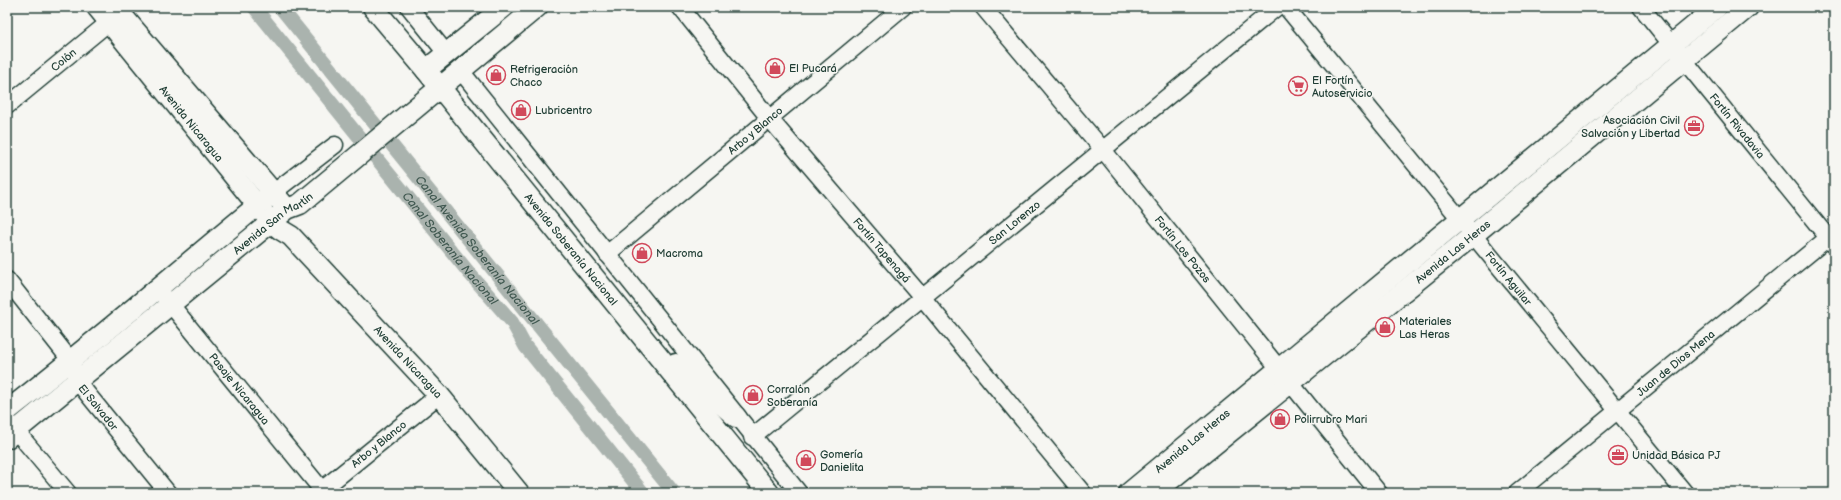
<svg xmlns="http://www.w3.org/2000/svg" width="1841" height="500" viewBox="0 0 1841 500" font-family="'Balsamiq Sans',sans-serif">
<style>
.green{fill:#d6dbd6;stroke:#7a8c85}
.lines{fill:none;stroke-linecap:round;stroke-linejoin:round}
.canal{stroke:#aab3ae;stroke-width:14}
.minor-casing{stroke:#1f3d34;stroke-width:19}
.major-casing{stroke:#1f3d34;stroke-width:23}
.path{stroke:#1f3d34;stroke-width:2.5;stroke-dasharray:3 3;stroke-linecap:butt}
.minor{stroke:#f6f6f2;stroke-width:16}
.major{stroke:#f6f6f2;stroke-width:20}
.labels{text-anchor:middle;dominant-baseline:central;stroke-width:3;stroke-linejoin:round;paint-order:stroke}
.street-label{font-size:11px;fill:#1f3d34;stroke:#f6f6f2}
.poi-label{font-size:11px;fill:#1f3d34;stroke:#f6f6f2;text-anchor:start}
.water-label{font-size:12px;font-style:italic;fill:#425a52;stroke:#f6f6f2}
</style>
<rect width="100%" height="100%" fill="#f6f6f2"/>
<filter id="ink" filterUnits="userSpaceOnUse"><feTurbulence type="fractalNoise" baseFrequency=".025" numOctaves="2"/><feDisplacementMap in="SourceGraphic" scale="8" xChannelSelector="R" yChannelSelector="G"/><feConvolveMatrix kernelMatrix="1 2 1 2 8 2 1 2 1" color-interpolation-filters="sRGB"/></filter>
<g filter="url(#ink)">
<path class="green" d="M519 7H529L469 55 465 50Z"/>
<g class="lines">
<g class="canal">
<path id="s1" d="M254 7 470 274 512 322 525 346 643 493"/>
<path id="s2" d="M280 7 674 493"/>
</g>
<defs>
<g id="minor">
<path d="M409 7 446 53"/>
<path id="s3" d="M680 7 769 118 922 297 1083 493"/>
<path id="s4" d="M983 7 1104 151 1379 493"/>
<path id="s5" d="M1286 7 1685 493"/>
<path id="s6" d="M1641 7 1834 245"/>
<path d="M461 71 799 493"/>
<path id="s7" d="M7 106 119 14"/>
<path d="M274 192 335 145"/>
<path id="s8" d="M607 254 903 7"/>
<path id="s9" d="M7 280 71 361 77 381 168 493"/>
<path id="s10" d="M163 295 322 490"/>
<path d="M7 420 68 493"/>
<path id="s11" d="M752 437C927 293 1103 151 1277 7"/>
<path id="s12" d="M318 493 439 395"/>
<path id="s13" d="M1517 493 1834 233"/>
</g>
<g id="major">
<path id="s14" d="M97 7 271 222 281 230 291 236 439 395 519 493"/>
<path d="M115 7 282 203"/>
<path id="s15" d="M373 7 426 70 769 493"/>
<path d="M426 70 504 7"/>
<path d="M676 364 736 417"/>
<path d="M7 411C98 341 184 265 274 192"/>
<path id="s16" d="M7 438 287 209 300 204 537 7"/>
<path id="s17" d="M1129 493 1717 7"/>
<path id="s18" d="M1154 493 1472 236 1748 7"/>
</g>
</defs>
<use href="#minor" class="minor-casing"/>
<use href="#major" class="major-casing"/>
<path class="path" d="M552 11 557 7"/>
<use href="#minor" class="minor"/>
<use href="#major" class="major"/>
</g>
</g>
<defs>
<symbol id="shop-ring" viewBox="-11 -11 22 22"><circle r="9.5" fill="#f6f6f2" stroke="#d1495b" stroke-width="1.5"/><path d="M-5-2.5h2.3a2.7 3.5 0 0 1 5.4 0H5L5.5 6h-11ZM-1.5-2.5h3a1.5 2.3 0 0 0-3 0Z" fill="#d1495b"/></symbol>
<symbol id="supermarket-ring" viewBox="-11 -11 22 22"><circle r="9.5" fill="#f6f6f2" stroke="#d1495b" stroke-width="1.5"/><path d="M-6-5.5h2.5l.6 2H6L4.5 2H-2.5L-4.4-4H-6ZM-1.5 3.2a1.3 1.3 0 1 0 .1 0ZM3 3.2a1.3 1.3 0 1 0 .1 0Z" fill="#d1495b"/></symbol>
<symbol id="office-ring" viewBox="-11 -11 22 22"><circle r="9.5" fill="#f6f6f2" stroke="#d1495b" stroke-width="1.5"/><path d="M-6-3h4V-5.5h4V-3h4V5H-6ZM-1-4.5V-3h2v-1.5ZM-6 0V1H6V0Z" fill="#d1495b"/></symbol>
</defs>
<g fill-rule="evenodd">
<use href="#shop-ring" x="764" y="57" width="22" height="22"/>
<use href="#shop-ring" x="485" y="64" width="22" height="22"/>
<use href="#supermarket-ring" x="1287" y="75" width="22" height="22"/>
<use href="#shop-ring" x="510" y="99" width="22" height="22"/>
<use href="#office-ring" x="1683" y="115" width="22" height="22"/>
<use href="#shop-ring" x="631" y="242" width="22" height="22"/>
<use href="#shop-ring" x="1374" y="316" width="22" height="22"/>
<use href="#shop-ring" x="742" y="384" width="22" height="22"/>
<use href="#shop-ring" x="1269" y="408" width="22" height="22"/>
<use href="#office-ring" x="1607" y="444" width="22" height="22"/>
<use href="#shop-ring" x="795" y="449" width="22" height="22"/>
</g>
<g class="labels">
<g class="street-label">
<text stroke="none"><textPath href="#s7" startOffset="73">Colón</textPath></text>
<text stroke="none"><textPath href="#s14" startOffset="150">Avenida Nicaragua</textPath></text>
<text stroke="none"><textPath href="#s6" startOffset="153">Fortín Rivadavia</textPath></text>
<text stroke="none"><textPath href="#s8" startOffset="193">Arbo y Blanco</textPath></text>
<text stroke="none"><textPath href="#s11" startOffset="339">San Lorenzo</textPath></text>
<text stroke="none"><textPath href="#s16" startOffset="342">Avenida San Martín</textPath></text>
<text stroke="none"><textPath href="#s4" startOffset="314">Fortín Los Pozos</textPath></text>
<text stroke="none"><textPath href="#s15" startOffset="313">Avenida Soberanía Nacional</textPath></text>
<text stroke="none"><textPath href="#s3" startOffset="316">Fortín Tapenagá</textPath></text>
<text stroke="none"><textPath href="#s18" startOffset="384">Avenida Las Heras</textPath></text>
<text stroke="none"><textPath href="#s5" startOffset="351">Fortín Aguilar</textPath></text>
<text stroke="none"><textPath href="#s14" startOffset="473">Avenida Nicaragua</textPath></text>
<text stroke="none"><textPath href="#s13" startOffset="205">Juan de Dios Mena</textPath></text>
<text stroke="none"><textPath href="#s10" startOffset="121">Pasaje Nicaragua</textPath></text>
<text stroke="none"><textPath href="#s9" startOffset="158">El Salvador</textPath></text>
<text stroke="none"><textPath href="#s17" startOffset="82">Avenida Las Heras</textPath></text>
<text stroke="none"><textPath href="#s12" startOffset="78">Arbo y Blanco</textPath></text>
</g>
<g class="poi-label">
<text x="789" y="68">El Pucará</text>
<text x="510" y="69">Refrigeración<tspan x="510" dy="13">Chaco</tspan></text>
<text x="1312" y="80">El Fortín<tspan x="1312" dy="13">Autoservicio</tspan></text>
<text x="535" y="110">Lubricentro</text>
<text x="1680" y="120" text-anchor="end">Asociación Civil<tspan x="1680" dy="13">Salvación y Libertad</tspan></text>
<text x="656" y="253">Macroma</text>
<text x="1399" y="321">Materiales<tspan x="1399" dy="13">Las Heras</tspan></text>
<text x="767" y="389">Corralón<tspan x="767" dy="13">Soberanía</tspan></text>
<text x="1294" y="419">Polirrubro Mari</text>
<text x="820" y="454">Gomería<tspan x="820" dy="13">Danielita</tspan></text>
<text x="1632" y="455">Unidad Básica PJ</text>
</g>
<g class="water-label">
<text stroke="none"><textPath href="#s1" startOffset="311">Canal Soberanía Nacional</textPath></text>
<text stroke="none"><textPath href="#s2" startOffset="313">Canal Avenida Soberanía Nacional</textPath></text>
</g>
</g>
<rect width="1841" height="500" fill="none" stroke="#f6f6f2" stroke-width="24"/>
<rect x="12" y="12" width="1817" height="476" fill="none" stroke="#1f3d34" stroke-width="1.5" filter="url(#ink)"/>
</svg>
